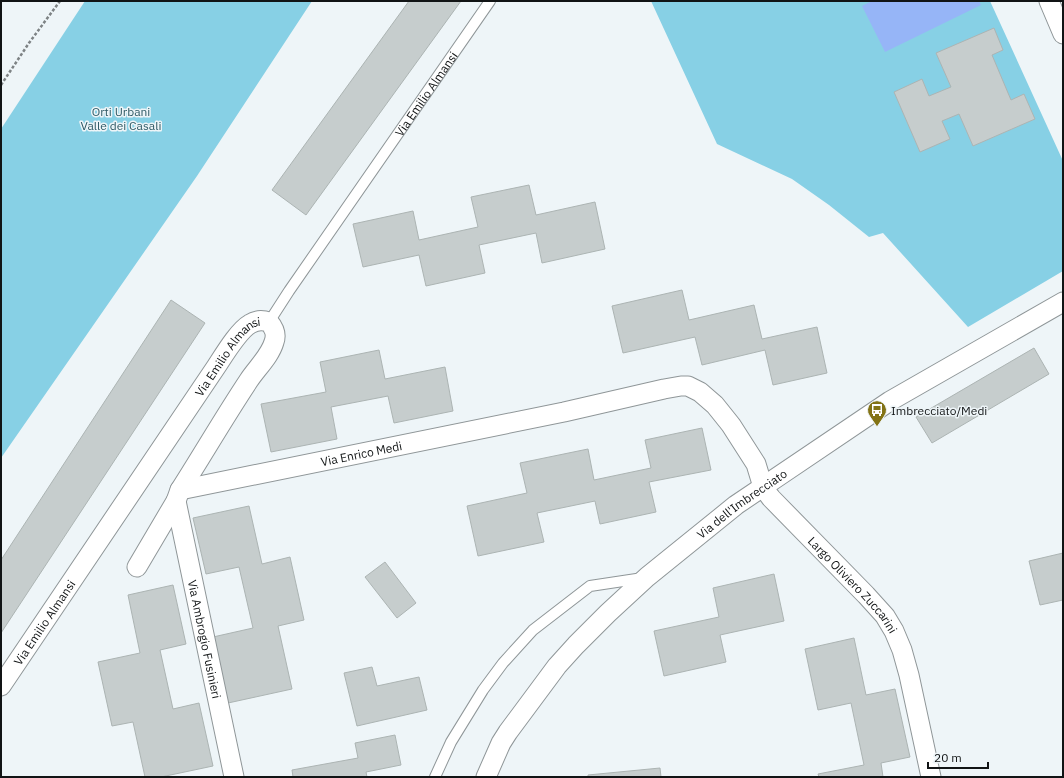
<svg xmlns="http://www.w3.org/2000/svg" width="1064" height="778" viewBox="0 0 1064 778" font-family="'IBM Plex Sans',sans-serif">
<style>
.green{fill:#87d0e5}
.water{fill:#96b5f7}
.building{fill:#c6cdcd;stroke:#acb4b3}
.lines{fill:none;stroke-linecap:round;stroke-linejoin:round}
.lane-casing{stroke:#8f9698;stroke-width:12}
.street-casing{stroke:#8f9698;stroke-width:21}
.path{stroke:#7e8385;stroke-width:2.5;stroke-dasharray:3 2;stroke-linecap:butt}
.lane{stroke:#fff;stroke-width:10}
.street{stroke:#fff;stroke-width:19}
.labels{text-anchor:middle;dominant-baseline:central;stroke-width:3;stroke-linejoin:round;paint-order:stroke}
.street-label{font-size:12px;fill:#111415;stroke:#eef5f8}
.park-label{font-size:12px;fill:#2c5864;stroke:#eef5f8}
.poi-label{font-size:12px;fill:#111415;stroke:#eef5f8;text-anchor:start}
</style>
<rect width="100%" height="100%" fill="#eef5f8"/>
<path class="green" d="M85 1H312L197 176 1 458V129Z
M651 1H990L1063 161V271L968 327 883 233 869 237 829 205 792 179 717 144Z"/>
<path class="water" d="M872 1H979L981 5 885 52 862 6Z"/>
<path class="building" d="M409 1H461L306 215 272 190Z
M994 28 1003 50 992 55 1011 100 1024 94 1035 119 973 146 959 114 942 121 950 139 920 152 894 92 922 79 929 96 951 87 936 53Z
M529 185 536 215 595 202 605 249 542 263 536 233 479 245 485 273 426 286 419 255 363 267 353 224 413 211 419 240 478 227 471 197Z
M682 290 689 320 754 305 762 339 817 327 827 373 773 385 765 350 702 365 695 337 623 353 612 306Z
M171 300 205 323 1 633V560Z
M1034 348 1049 374 932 443 916 417Z
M379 350 385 379 445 367 453 411 394 423 388 396 331 407 337 439 271 452 261 404 326 392 320 362Z
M702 428 711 470 649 482 656 512 600 524 595 501 537 513 544 542 478 556 467 506 527 493 520 463 588 449 594 480 651 468 645 440Z
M249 506 262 564 290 557 304 620 278 626 292 689 228 703 213 637 253 628 239 567 206 574 193 518Z
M1063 553V600L1040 605 1029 561Z
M385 562 416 603 397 618 365 577Z
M774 574 784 621 720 635 726 662 664 676 654 631 719 617 713 588Z
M173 585 186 644 160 650 173 709 199 703 213 766 161 777H145L133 722 112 726 98 662 140 653 128 595Z
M854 638 866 695 895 689 910 757 881 763 883 777H819L818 774 864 765 851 703 818 710 805 649Z
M372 667 377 686 419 677 427 710 357 726 344 673Z
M395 735 401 765 366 772 367 777H293L292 770 358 758 355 743Z
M660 768 661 777H588V775Z"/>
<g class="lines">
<defs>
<g id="lane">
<path id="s1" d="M269 322 289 291 490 1"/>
<path d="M435 777 451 742 483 690 503 663 533 630 590 586 643 578"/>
</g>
<g id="street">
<path d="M1049 1 1063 34"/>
<path id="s2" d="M180 490 564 412 664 389 681 386H688L700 392 715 405 731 425 756 464 763 487 771 498 866 595 885 616 894 631 902 650 909 675 931 777"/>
<path id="s3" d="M176 501 234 777"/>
<path id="s4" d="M1 686 216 367C224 355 238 331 250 324 256 320 263 320 269 322 274 328 277 334 274 342 270 356 257 368 249 380 225 416 203 454 180 490L176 501 137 567"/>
<path id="s5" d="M486 777 501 743 508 732 557 666 576 645 608 613 647 577 736 505 890 401 1063 302"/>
</g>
</defs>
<use href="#lane" class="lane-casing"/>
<use href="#street" class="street-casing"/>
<path class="path" d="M1 85 29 43 60 1"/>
<use href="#lane" class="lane"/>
<use href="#street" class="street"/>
</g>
<defs>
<symbol id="bus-pin" viewBox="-11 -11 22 30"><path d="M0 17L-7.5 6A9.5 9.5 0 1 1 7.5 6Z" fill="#837315" stroke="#eef5f8"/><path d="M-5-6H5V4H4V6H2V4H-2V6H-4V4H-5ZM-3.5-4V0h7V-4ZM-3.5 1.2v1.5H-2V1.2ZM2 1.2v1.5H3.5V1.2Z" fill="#fff"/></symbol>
</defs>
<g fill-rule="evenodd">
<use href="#bus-pin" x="866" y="399" width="22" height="30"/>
</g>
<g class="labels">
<g class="street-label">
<text stroke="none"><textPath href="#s1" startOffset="277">Via Emilio Almansi</textPath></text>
<text stroke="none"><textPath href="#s4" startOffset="401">Via Emilio Almansi</textPath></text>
<text stroke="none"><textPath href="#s2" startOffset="185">Via Enrico Medi</textPath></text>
<text stroke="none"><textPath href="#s5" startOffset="379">Via dell'Imbrecciato</textPath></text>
<text stroke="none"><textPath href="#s2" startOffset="781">Largo Oliviero Zuccarini</textPath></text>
<text stroke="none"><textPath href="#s4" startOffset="77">Via Emilio Almansi</textPath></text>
<text stroke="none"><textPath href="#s3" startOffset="141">Via Ambrogio Fusinieri</textPath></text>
</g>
<g class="park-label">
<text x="121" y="111">Orti Urbani<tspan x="121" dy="14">Valle dei Casali</tspan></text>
</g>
<g class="poi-label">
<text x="891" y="410">Imbrecciato/Medi</text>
</g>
</g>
<rect width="1064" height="778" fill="none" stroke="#111415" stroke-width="4"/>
<path d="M928 762v6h60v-6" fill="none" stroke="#111415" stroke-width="2"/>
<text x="934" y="762" font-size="12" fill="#111415" stroke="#eef5f8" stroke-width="3" paint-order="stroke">20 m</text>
</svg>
